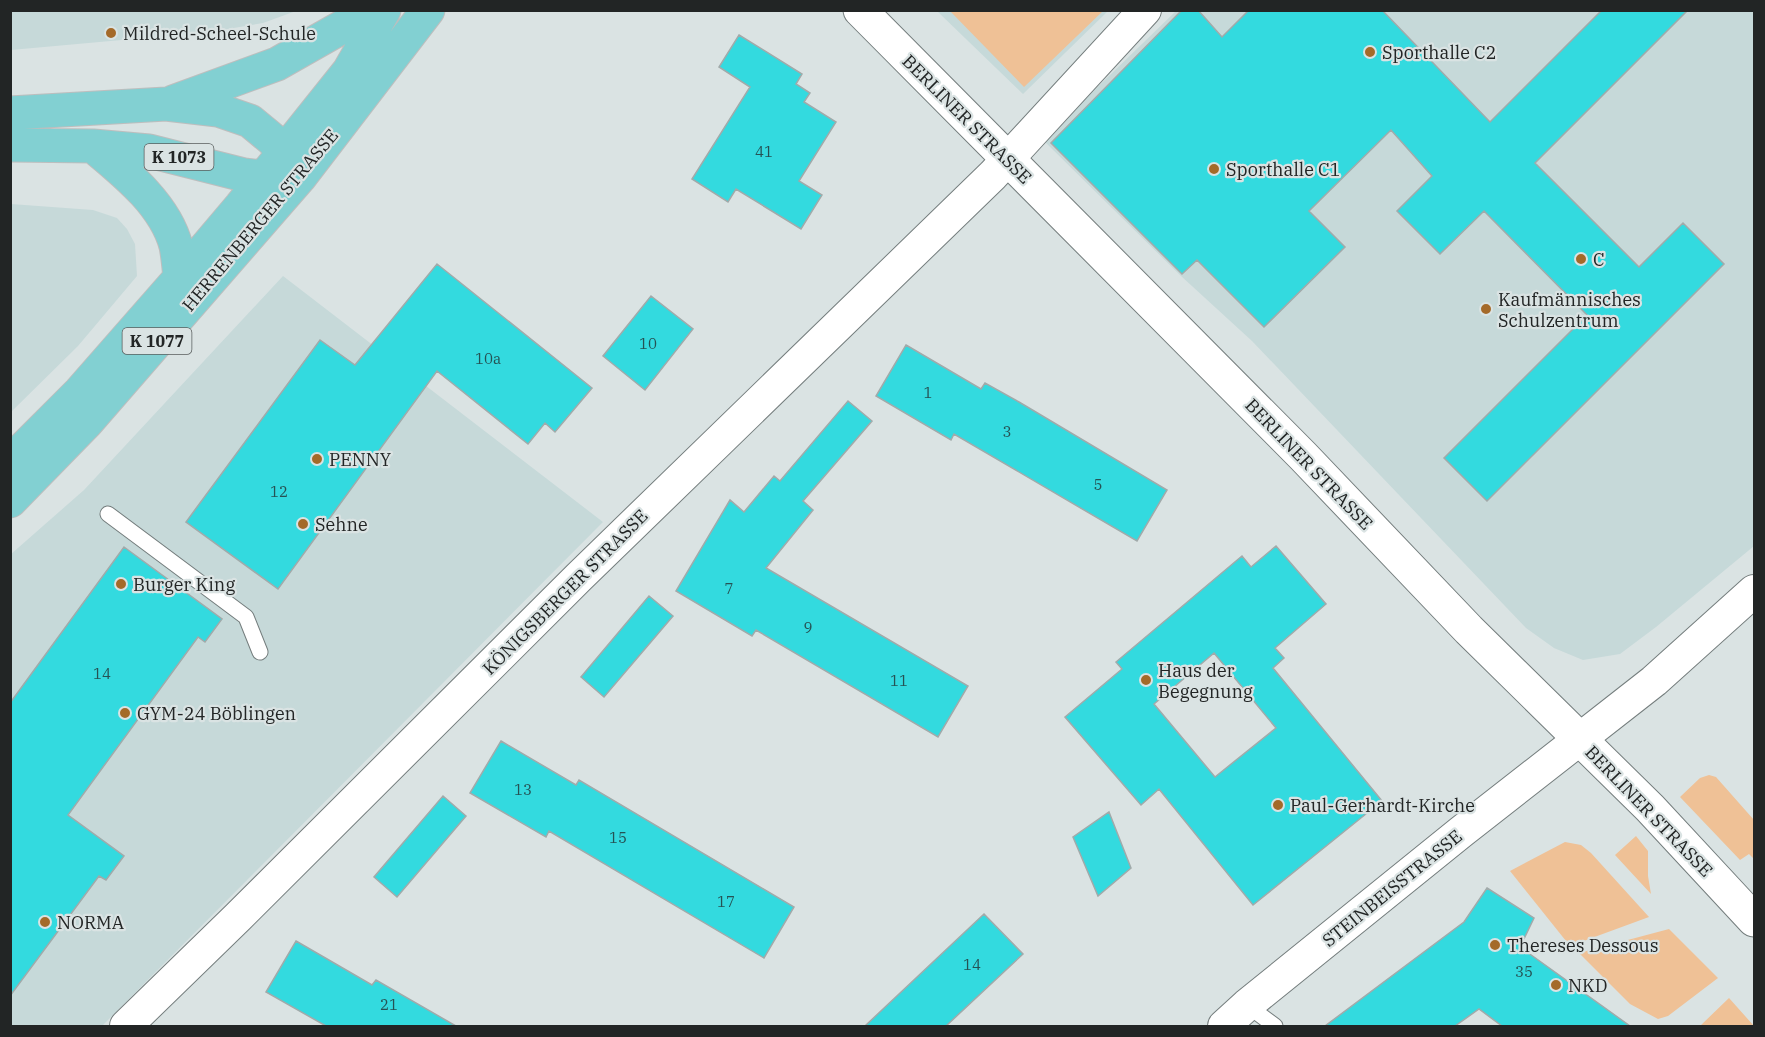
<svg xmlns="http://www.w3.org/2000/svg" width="1765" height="1037" viewBox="0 0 1765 1037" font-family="'IBM Plex Serif',serif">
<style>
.built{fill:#c6d9d9}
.green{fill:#efc196}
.building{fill:#33dadf;stroke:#a1aaaa;stroke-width:1.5;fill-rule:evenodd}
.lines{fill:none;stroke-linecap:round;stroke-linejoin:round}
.lane-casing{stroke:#747d7d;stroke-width:17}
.street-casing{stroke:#747d7d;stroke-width:34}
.secondary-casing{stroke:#747d7d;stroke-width:35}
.primary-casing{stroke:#bdbebe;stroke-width:35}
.lane{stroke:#fff;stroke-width:15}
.street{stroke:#fff;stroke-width:32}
.secondary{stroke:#fff;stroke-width:33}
.primary{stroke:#82d0d2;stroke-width:33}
.poi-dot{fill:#a46a29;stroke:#dae3e3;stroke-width:2}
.labels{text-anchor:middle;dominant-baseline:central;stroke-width:4.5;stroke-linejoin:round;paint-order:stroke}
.number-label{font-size:15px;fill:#265254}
.shield{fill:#dae3e3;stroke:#595e5e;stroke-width:1.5}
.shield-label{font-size:16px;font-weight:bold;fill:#222525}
.poi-label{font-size:18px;fill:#222525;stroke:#dae3e3;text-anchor:start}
.street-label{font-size:18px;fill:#222525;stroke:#dae3e3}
</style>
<rect width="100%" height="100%" fill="#dae3e3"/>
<path class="built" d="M11 10H296V11L263 23 210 32 11 50Z
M937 11H1108L1023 94Z
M1176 11H1754V546L1656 627 1620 654 1583 660 1554 648 1526 628 1252 341 1181 276 1043 140Z
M11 204 93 210 117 218 127 229 135 244 137 276 78 346 11 412Z
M283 276 603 522 102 1026H11L10 555 84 490Z"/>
<path class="green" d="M950 11H1103L1024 87Z
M1709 775 1716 777 1754 820V859L1749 854 1740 860 1680 797 1700 778Z
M1636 836 1648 851V876L1651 894 1615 855Z
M1565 842 1581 845 1591 853 1649 917 1570 946 1510 871Z
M1669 929 1718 978 1668 1016 1658 1019 1630 1004 1579 953Z
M1729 998 1754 1026H1700Z"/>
<path class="building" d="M1182 10H1198L1222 37 1249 10H1382L1490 122 1602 10H1688L1535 163 1639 267 1683 223 1724 264 1487 501 1444 458 1587 315 1484 211 1440 254 1397 211 1432 176 1391 130 1309 211 1345 247 1264 327 1197 260 1182 274 1051 143Z
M739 35 802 74 796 84 810 93 804 102 836 122 799 181 822 195 801 229 736 189 728 202 692 179 750 87 719 67Z
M437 264 592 388 555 432 545 423 528 444 437 371 278 589 186 522 320 340 355 365Z
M651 296 693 329 645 390 603 356Z
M906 345 981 389 985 383 1019 402 1167 490 1137 541 954 434 951 440 876 396Z
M848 401 872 421 803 501 813 510 766 568 968 686 938 737 756 630 752 636 676 591 730 500 744 512 774 476 780 481Z
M1276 546 1326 604 1275 648 1284 658 1273 668 1382 801 1253 905 1159 789 1141 805 1065 717 1122 669 1116 662 1242 556 1251 567ZM1214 653 1276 728 1215 777 1154 704Z
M124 547 222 619 205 642 198 637 68 815 124 856 106 880 99 876 10 996V703Z
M649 596 673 616 604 697 581 677Z
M501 741 576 785 579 780 794 907 764 958 549 831 546 837 470 793Z
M443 796 466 816 397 897 374 877Z
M1109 812 1131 868 1098 896 1073 837Z
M1487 888 1534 918 1520 947 1630 1026H1502L1479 1009 1455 1026H1325L1464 922Z
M984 914 1023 954 946 1026H865Z
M296 941 372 985 376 980 456 1026H326L266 992Z"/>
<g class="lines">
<defs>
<path id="lane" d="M108 514 246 617 260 652
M1247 1005 1275 1026"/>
<path id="street" d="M126 1026 238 917 579 577 993 175 1145 10
M1224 1026 1247 1005 1461 832 1654 681 1754 591"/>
<path id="secondary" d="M860 10 1303 456 1469 630 1650 808 1754 920"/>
<path id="primary" d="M173 102 277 64 351 22 366 10
M10 113 166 104 218 110 250 121 273 140 296 171
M10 145 93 146 149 151 244 175 280 179
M93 146C124 172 165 204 176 246 178 256 179 268 180 278
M10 462 80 392 180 278 241 206 349 71 384 10
M10 501 87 422 300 177 428 10"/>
</defs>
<use href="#lane" class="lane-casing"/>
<use href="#street" class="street-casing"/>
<use href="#secondary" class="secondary-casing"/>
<use href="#primary" class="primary-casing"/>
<use href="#lane" class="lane"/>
<use href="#street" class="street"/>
<use href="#secondary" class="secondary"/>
<use href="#primary" class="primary"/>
</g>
<g class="poi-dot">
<circle cx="111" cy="33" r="6"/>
<circle cx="1370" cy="52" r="6"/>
<circle cx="1214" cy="169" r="6"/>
<circle cx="1581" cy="259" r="6"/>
<circle cx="1486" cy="309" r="6"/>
<circle cx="317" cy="459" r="6"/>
<circle cx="303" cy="524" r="6"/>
<circle cx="121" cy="584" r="6"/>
<circle cx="1146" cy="680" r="6"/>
<circle cx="125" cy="713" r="6"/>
<circle cx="1278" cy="805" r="6"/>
<circle cx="45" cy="922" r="6"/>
<circle cx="1495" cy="945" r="6"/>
<circle cx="1556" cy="985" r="6"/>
</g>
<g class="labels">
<g class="number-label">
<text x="764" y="151">41</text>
<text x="648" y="343">10</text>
<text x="488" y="358">10a</text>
<text x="928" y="392">1</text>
<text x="1007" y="431">3</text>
<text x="1098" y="484">5</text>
<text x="279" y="491">12</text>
<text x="729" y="588">7</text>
<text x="808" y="627">9</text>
<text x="102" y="673">14</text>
<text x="899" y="680">11</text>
<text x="523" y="789">13</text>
<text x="618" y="837">15</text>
<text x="726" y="901">17</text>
<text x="972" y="964">14</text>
<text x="1524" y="971">35</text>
<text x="389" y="1004">21</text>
</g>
<g class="shield">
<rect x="144.5" y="144" width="69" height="26" rx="4.5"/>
<rect x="122.5" y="328" width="69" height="26" rx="4.5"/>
</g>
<g class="shield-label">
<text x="179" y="157">K 1073</text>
<text x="157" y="341">K 1077</text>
</g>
<g class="poi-label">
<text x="123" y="33">Mildred-Scheel-Schule</text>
<text x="1382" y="52">Sporthalle C2</text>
<text x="1226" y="169">Sporthalle C1</text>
<text x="1593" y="259">C</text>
<text x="1498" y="299">Kaufmännisches<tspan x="1498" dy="21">Schulzentrum</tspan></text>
<text x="329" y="459">PENNY</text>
<text x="315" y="524">Sehne</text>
<text x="133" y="584">Burger King</text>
<text x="1158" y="670">Haus der<tspan x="1158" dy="21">Begegnung</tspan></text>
<text x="137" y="713">GYM-24 Böblingen</text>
<text x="1290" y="805">Paul-Gerhardt-Kirche</text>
<text x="57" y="922">NORMA</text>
<text x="1507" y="945">Thereses Dessous</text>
<text x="1568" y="985">NKD</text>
</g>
<g class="street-label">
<text transform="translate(967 119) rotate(45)">BERLINER STRASSE</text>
<text transform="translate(260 220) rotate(-50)">HERRENBERGER STRASSE</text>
<text transform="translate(1309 464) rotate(46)">BERLINER STRASSE</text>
<text transform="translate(565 592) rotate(-45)">KÖNIGSBERGER STRASSE</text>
<text transform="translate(1649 811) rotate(46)">BERLINER STRASSE</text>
<text transform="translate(1392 888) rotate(-39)">STEINBEISSTRASSE</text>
</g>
</g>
<rect width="1765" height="1037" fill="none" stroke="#222525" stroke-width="24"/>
</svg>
